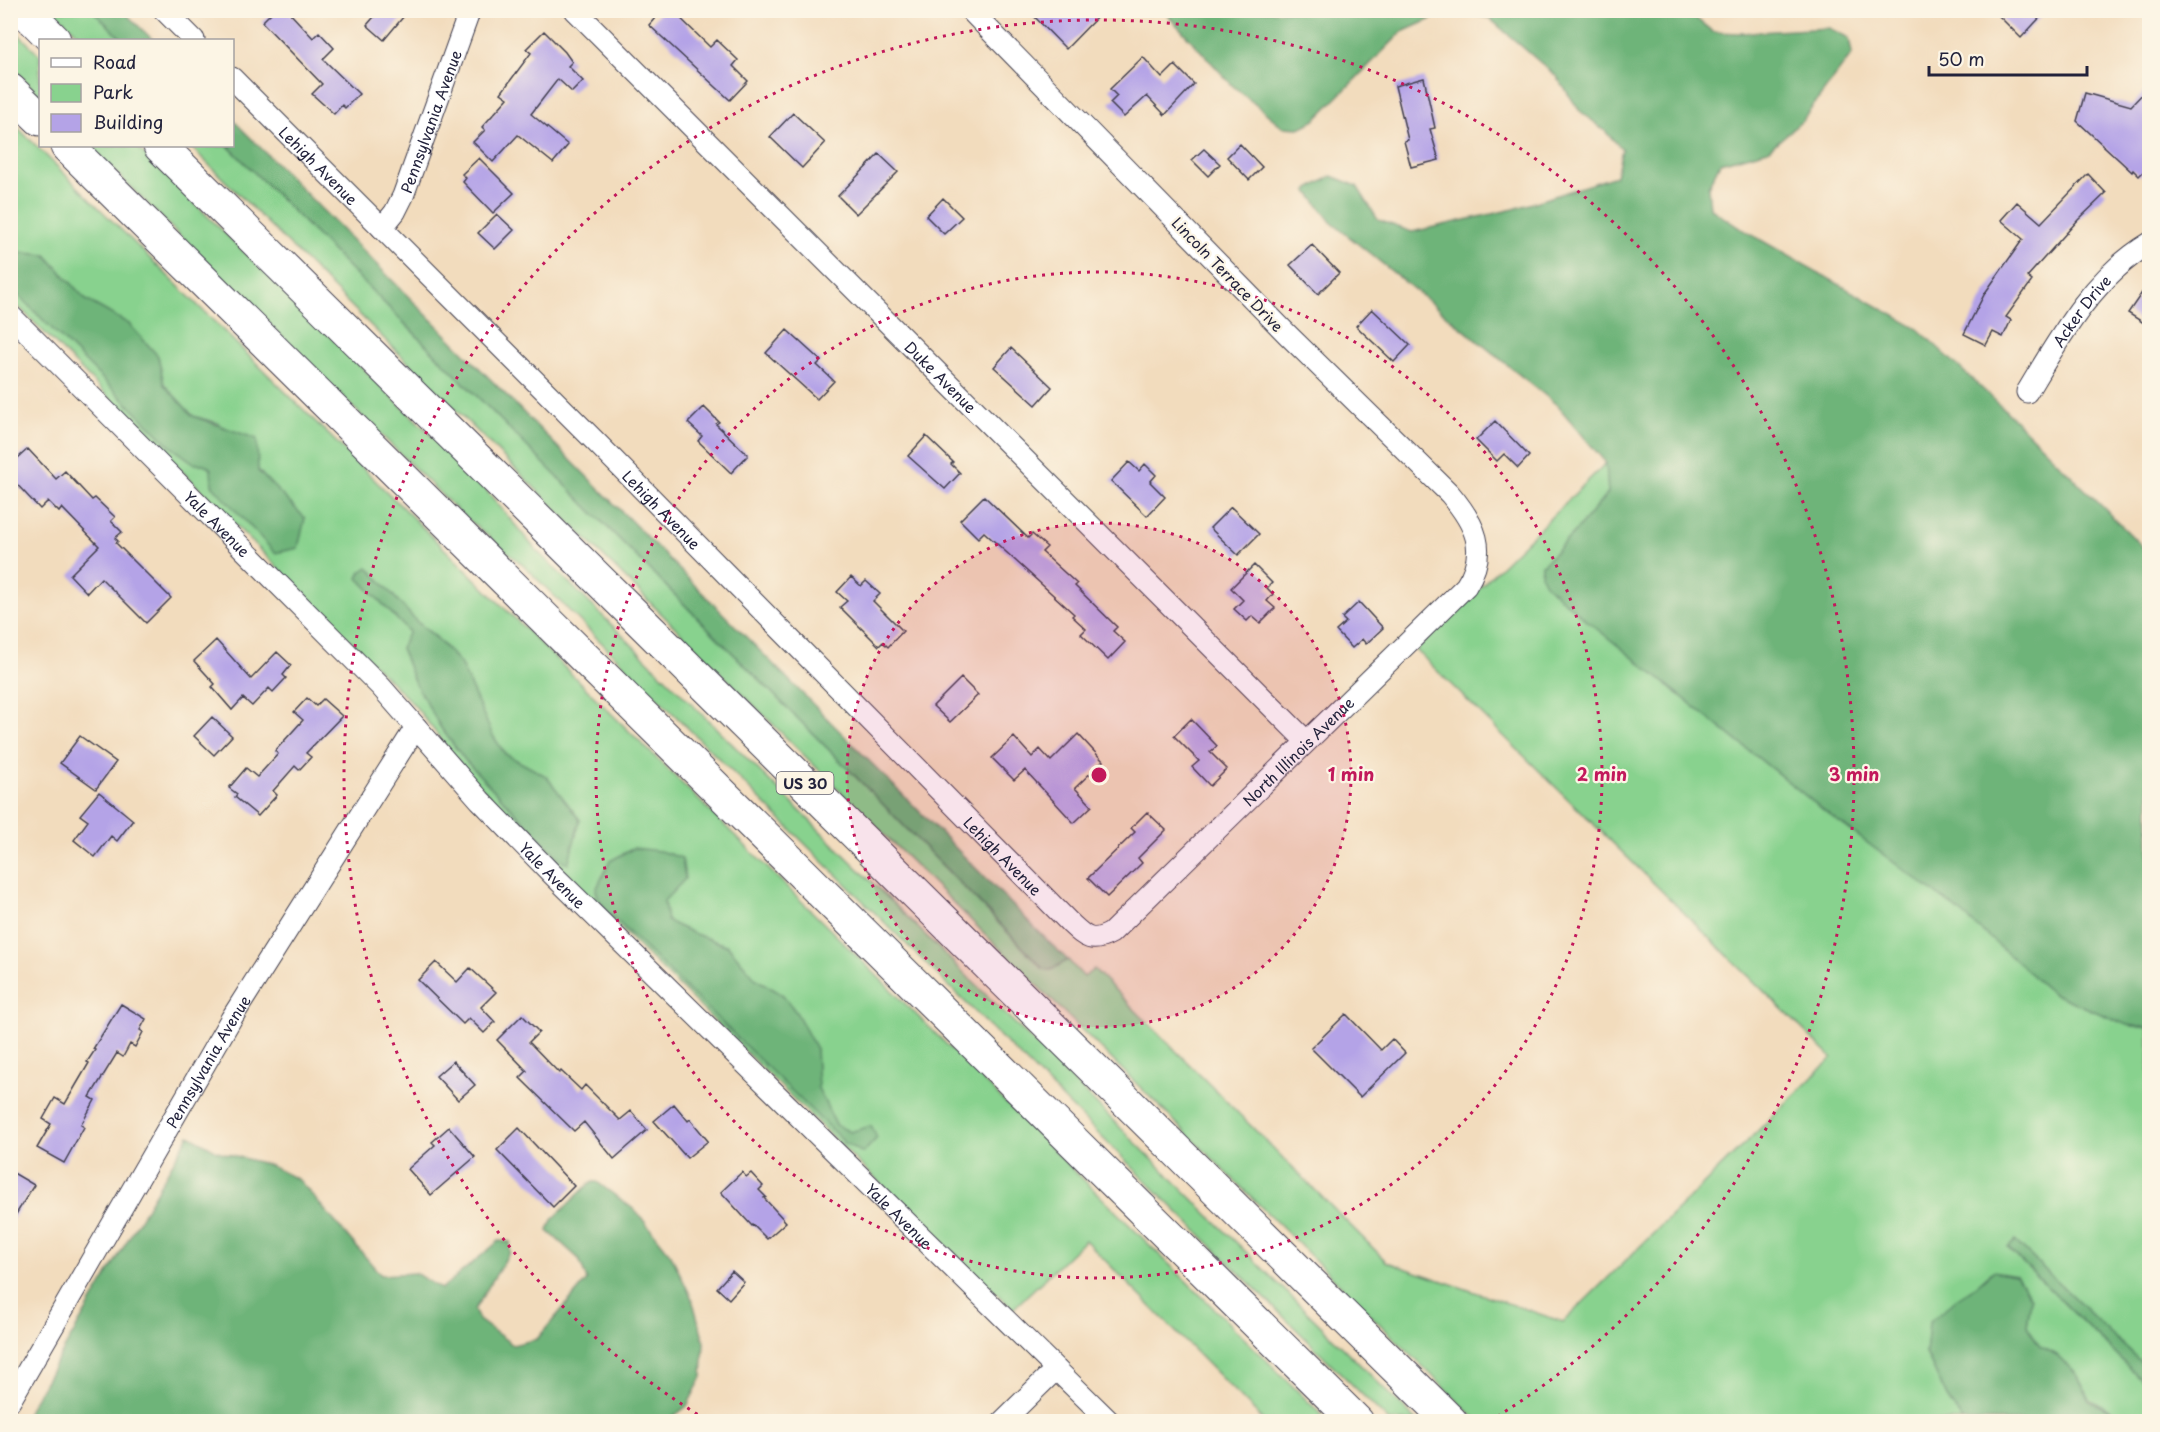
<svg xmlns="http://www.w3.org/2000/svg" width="2160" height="1432" viewBox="0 0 2160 1432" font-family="'Playpen Sans',sans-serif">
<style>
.green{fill:#88d28e;stroke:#557a64;stroke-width:1.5;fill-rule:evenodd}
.forest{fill:#6eb479;stroke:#486b5a;stroke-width:1.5}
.building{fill:#b4a3e7}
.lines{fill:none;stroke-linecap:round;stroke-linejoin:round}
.street-casing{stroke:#413e4e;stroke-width:23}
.highway-casing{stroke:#413e4e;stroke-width:35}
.street{stroke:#fff;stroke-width:21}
.highway{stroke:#fff;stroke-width:33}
.ring{fill:none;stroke:#c2185b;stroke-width:3;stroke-dasharray:3 6}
.labels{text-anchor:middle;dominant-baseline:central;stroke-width:4.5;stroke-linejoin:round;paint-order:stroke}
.shield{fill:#fcf5e5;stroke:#63616e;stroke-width:1.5}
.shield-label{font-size:14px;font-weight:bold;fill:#22223b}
.street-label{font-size:15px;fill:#22223b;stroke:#fcf5e5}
.centre{fill:#c2185b;stroke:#fcf5e5;stroke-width:3}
.ring-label{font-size:18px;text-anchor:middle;font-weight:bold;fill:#c2185b;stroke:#fcf5e5;stroke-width:4.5;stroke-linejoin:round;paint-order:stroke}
</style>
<rect width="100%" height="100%" fill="#fcf5e5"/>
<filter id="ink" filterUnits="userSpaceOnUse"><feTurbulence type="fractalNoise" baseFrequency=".0167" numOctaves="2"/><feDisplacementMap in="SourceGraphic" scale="12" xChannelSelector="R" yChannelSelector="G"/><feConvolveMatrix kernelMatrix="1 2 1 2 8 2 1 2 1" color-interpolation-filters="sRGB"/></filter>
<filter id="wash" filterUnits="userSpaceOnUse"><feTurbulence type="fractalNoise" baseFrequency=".008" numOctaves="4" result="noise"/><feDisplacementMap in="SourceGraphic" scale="24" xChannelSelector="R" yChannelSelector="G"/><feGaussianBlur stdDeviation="1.35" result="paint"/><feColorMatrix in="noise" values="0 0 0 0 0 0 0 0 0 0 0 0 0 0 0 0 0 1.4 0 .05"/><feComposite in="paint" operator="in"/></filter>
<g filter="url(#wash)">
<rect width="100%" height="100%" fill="#f2dcbd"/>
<path class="green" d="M54 11H93L123 40H84Z
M11 27 40 55V96L11 66Z
M10 120 1328 1421H1264L1085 1240 1013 1309 862 1166 563 872 466 771 415 706 11 299V288L169 445 195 464H204L211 470 279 494 218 423 193 416 164 384 158 356 129 324 86 300 46 255 13 252 11 250ZM368 568 416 621 436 637 460 663 493 736 505 754 546 776 580 820 568 863 560 859 465 760 441 728 414 681 401 648 409 632 361 572ZM634 848 663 901 667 921 695 934 728 946 756 979 783 995 816 1049 817 1087 836 1125 850 1132 846 1144 599 900 596 890 610 861Z
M89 146H136L481 484 536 550 1417 1421H1389L523 565 458 511Z
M190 146H228L866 787 1043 969 1051 970 1068 960 1084 977 1094 969 1387 1262 1563 1322 1832 1058 1416 650 1606 463 1608 493 1574 533 1542 565 1545 584 1586 620 1831 816 1957 909 2127 1025 2149 1028V1370L2015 1241 2008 1248 2149 1387V1421H2128L2090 1399 2078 1376 2057 1355 2040 1346 2027 1326 2031 1298 1993 1271 1976 1286 1957 1298 1926 1353 1949 1401 1963 1421H1478C1049 996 617 573 190 146Z"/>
<path class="forest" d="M93 11H123L153 40H123Z
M1164 11H1449L1402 32 1314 121 1299 128 1283 127 1233 86Z
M1454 11H1690L1692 15 1713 32 1741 33 1829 28 1849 38 1852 54 1802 121 1768 150 1720 163 1708 187 1710 208 1738 227 1918 329 2003 408 2149 553V1028L2127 1025 2052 993 1957 909 1831 816 1586 620 1545 584 1541 576 1542 565 1574 533 1608 493 1606 463 1557 405 1331 222 1307 190 1332 176 1357 186 1378 220 1412 232 1514 209 1616 176 1622 149 1604 130 1579 110 1557 77 1489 18Z
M233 120 1052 945 1068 960 1051 970 1044 969 866 787 228 146H232Z
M10 250 13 252 46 255 86 300 129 324 158 356 164 385 193 416 257 439 258 471 305 518 298 548 275 553 212 485 211 469 204 464H195L169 445 11 288Z
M368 567 416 621 435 637 460 663 493 736 505 754 546 776 580 820 568 864 560 859 465 760 441 728 414 681 401 648 409 632 358 578 361 572Z
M634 848 660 851 682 858 685 879 664 901 667 921 695 934 728 946 756 979 783 995 796 1012 816 1049 818 1088 836 1125 850 1132 871 1126 877 1138 863 1153 846 1144 608 912 599 900 596 890 610 861Z
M189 1135 217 1151 269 1165 299 1180 381 1275 415 1273 441 1289 499 1241 510 1242V1252L474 1310 479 1320 513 1345 537 1339 587 1280 579 1259 548 1231 552 1220 591 1182H597L636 1211 671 1255 692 1299 704 1341 702 1377 687 1406 668 1421H22Z
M2015 1241 2149 1370V1387L2008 1248Z
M1993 1271 2016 1275 2031 1298 2027 1326 2040 1346 2057 1355 2078 1376 2090 1401 2128 1421H1963L1949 1401 1926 1353 1929 1323 1957 1298 1976 1286Z"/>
<g id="blocks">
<path class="building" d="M274 10H287L313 38 319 32 334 48 323 59 359 94 345 108 342 105 334 114 312 94 322 84 262 22Z
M380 10H409L384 40 367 25Z
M662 10H672L710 47 717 40 738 60 733 66 748 81 730 100 649 25Z
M1028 10H1104L1066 49Z
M1993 10H2047L2021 38Z
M544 31 565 52 572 62 568 66 583 81 572 92 558 79 531 114 568 145 553 163 518 135 493 162 473 142 485 130 482 127 508 98 501 93 531 53 526 49Z
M1143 57 1162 78 1175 65 1194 84 1165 115 1147 96 1124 117 1110 103 1117 96 1110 89Z
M1424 78 1435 128 1430 129 1439 160 1411 167 1404 141 1408 140 1395 86Z
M2150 86V165L2139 176 2133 170 2132 172 2077 121 2085 93 2131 106Z
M793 113 825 143 802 168 770 137Z
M1240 144 1262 167 1249 180 1227 157Z
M1204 149 1220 164 1208 176 1192 160Z
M879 154 898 172 856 214 838 196Z
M479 158 514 193 493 213 463 182 466 178 462 174Z
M2088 174 2106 193 2078 220 2027 277 2032 281 2006 317 2011 320 2003 337 1993 332 1986 345 1964 334 1985 293 2023 239 2001 220 2017 202 2041 223Z
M943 198 962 217 944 234 926 216Z
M497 214 514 230 495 249 478 233Z
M1312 245 1339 273 1318 294 1290 265Z
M2150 281V327L2128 313Z
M1372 309 1410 345 1394 362 1356 326Z
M787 330 821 361 817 365 834 381 817 399 766 353Z
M1011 348 1052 387 1036 405 994 367Z
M704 407 719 422 716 424 748 455 731 473 698 441 702 436 688 423Z
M1495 421 1529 456 1518 468 1504 454 1497 461 1476 440Z
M926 436 953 462 951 464 960 473 945 489 908 456Z
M28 449 56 479 65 471 92 500 95 498 115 517 111 521 122 532 115 538 118 541 116 543 171 598 146 623 101 578 87 593 70 575 99 546 62 508 59 512 48 501 40 509 10 477V465Z
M1129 462 1139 471 1145 464 1156 475 1150 482 1165 497 1147 516 1111 481Z
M984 496 1028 538 1032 534 1047 547 1042 552 1077 584 1075 586 1117 627 1113 631 1125 642 1108 660 1081 634 1086 629 1072 616 1074 614 984 532 978 538 960 520Z
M1231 507 1259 534 1238 555 1210 528Z
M1254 565 1272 583 1267 588 1273 594 1267 601 1275 608 1260 623 1252 616 1247 621 1234 609 1243 600 1231 588Z
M851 577 861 586 866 581 880 594 873 601 903 631 888 647 883 642 879 646 840 607 847 601 837 592Z
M1359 602 1383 628 1366 644 1362 639 1352 648 1336 631 1346 622 1342 618Z
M216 640 251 679 277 652 291 665 283 675 286 678 273 692 269 688 252 706 243 698 232 710 212 687 215 684 194 661Z
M961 678 978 695 950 722 933 706Z
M307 698 316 706 323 699 342 716 306 753 311 757 299 770 295 766 273 791 277 795 258 816 235 797 237 794 229 788 246 768 257 777 278 754 275 751 303 720 294 712Z
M212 717 232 736 214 755 194 736Z
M1191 719 1217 746 1210 752 1227 769 1210 786 1192 767 1199 761 1174 736Z
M1078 734 1103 761 1075 788 1092 806 1074 823 1025 770 1014 780 992 758 1014 737 1032 757 1040 749 1051 761Z
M80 736 116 762 96 789 60 763Z
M99 792 133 820 117 841 111 836 95 857 74 840 88 821 80 815Z
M1147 812 1166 830 1138 858 1142 863 1107 897 1088 878 1135 832 1131 828Z
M436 962 457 982 470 968 496 992 481 1007 495 1022 484 1033 469 1018 463 1024 418 980Z
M121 1004 146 1019 140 1030 143 1032 135 1047 130 1044 123 1057 117 1053 90 1097 95 1100 81 1125 84 1127 64 1163 37 1148 51 1124 43 1119 55 1098 65 1104 89 1063 87 1062 95 1050 93 1049Z
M1346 1014 1381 1050 1392 1039 1405 1053 1360 1097 1311 1048Z
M522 1015 539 1032 529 1042 559 1073 561 1071 581 1090 585 1085 620 1120 631 1111 647 1130 614 1159 584 1122 574 1131 520 1078 527 1071 497 1040Z
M453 1061 475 1085 458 1100 436 1076Z
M674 1104 688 1121 690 1119 708 1141 687 1158 654 1121Z
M449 1127 475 1157 431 1195 408 1169 435 1145 432 1142Z
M519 1128 574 1186 553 1207 497 1150Z
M10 1171 34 1185 10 1224Z
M742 1172 746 1177 751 1173 763 1186 759 1190 766 1197 764 1198 786 1222 767 1239 753 1225 752 1226 721 1192Z
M732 1271 744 1282 729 1299 717 1288Z"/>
</g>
</g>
<g filter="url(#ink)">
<use href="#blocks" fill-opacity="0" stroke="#413e4e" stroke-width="1.5"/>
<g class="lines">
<defs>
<g id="street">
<path d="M164 10 194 40"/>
<path id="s1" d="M575 10 1306 741"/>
<path id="s2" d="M232 78 593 439 1070 923C1085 937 1091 944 1111 933L1466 586C1489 550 1475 524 1450 494L1288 335 970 10"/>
<path id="s3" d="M382 228 395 212 403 196 470 10"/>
<path id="s4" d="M10 315 381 687 480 800 552 874 1110 1422"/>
<path id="s5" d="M2027 392C2060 337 2093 277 2150 243"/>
<path id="s6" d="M10 1401 231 1019 416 727"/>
<path d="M1002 1422 1056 1369"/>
</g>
<path id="highway" d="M24 10 54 40
M10 90 40 119
M67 146 1357 1422
M160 146 1451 1422"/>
</defs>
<use href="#street" class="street-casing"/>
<use href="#highway" class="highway-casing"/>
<use href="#street" class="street"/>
<use href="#highway" class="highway"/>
</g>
</g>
<circle cx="1099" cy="775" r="252" fill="#c2185b" fill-opacity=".12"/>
<g class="ring">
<circle cx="1099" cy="775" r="252"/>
<circle cx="1099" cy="775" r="503"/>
<path d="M705 1419A755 755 0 1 1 1493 1419"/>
</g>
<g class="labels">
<rect class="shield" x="776.5" y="772" width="57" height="22" rx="4.5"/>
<g class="shield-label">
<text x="805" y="783">US 30</text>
</g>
<g class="street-label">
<text stroke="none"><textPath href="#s3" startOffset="118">Pennsylvania Avenue</textPath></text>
<text stroke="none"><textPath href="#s2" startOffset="123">Lehigh Avenue</textPath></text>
<text transform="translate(1228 274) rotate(46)">Lincoln Terrace Drive</text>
<text stroke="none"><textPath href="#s5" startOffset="98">Acker Drive</textPath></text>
<text stroke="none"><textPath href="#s1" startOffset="518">Duke Avenue</textPath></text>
<text stroke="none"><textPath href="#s2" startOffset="609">Lehigh Avenue</textPath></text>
<text stroke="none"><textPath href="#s4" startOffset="294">Yale Avenue</textPath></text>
<text stroke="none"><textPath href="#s2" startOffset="1498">North Illinois Avenue</textPath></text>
<text stroke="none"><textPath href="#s2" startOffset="1095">Lehigh Avenue</textPath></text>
<text stroke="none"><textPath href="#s4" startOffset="780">Yale Avenue</textPath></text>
<text stroke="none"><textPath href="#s6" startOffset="393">Pennsylvania Avenue</textPath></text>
<text stroke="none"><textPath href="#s4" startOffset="1266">Yale Avenue</textPath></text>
</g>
</g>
<circle cx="1099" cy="775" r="9" class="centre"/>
<g class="ring-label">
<text x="1351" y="781">1 min</text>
<text x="1602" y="781">2 min</text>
<text x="1854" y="781">3 min</text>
</g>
<rect width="2160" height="1432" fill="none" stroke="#fcf5e5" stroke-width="36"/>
<rect x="39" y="39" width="195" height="108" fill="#fcf5e5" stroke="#a5a1a1" stroke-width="1.5"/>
<rect x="51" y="58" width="30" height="9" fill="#ffffff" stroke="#a5a1a1" stroke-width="1.5"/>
<text x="93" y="69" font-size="18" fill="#22223b">Road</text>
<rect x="51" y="84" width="30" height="18" fill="#88d28e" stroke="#a5a1a1" stroke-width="1.5"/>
<text x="93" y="99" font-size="18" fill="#22223b">Park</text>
<rect x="51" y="114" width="30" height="18" fill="#b4a3e7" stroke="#a5a1a1" stroke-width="1.5"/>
<text x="93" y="129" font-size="18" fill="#22223b">Building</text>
<path d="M1929 66v9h158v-9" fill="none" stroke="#22223b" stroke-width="3"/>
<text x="1938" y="66" font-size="18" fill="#22223b" stroke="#fcf5e5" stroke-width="4.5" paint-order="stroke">50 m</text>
</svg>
